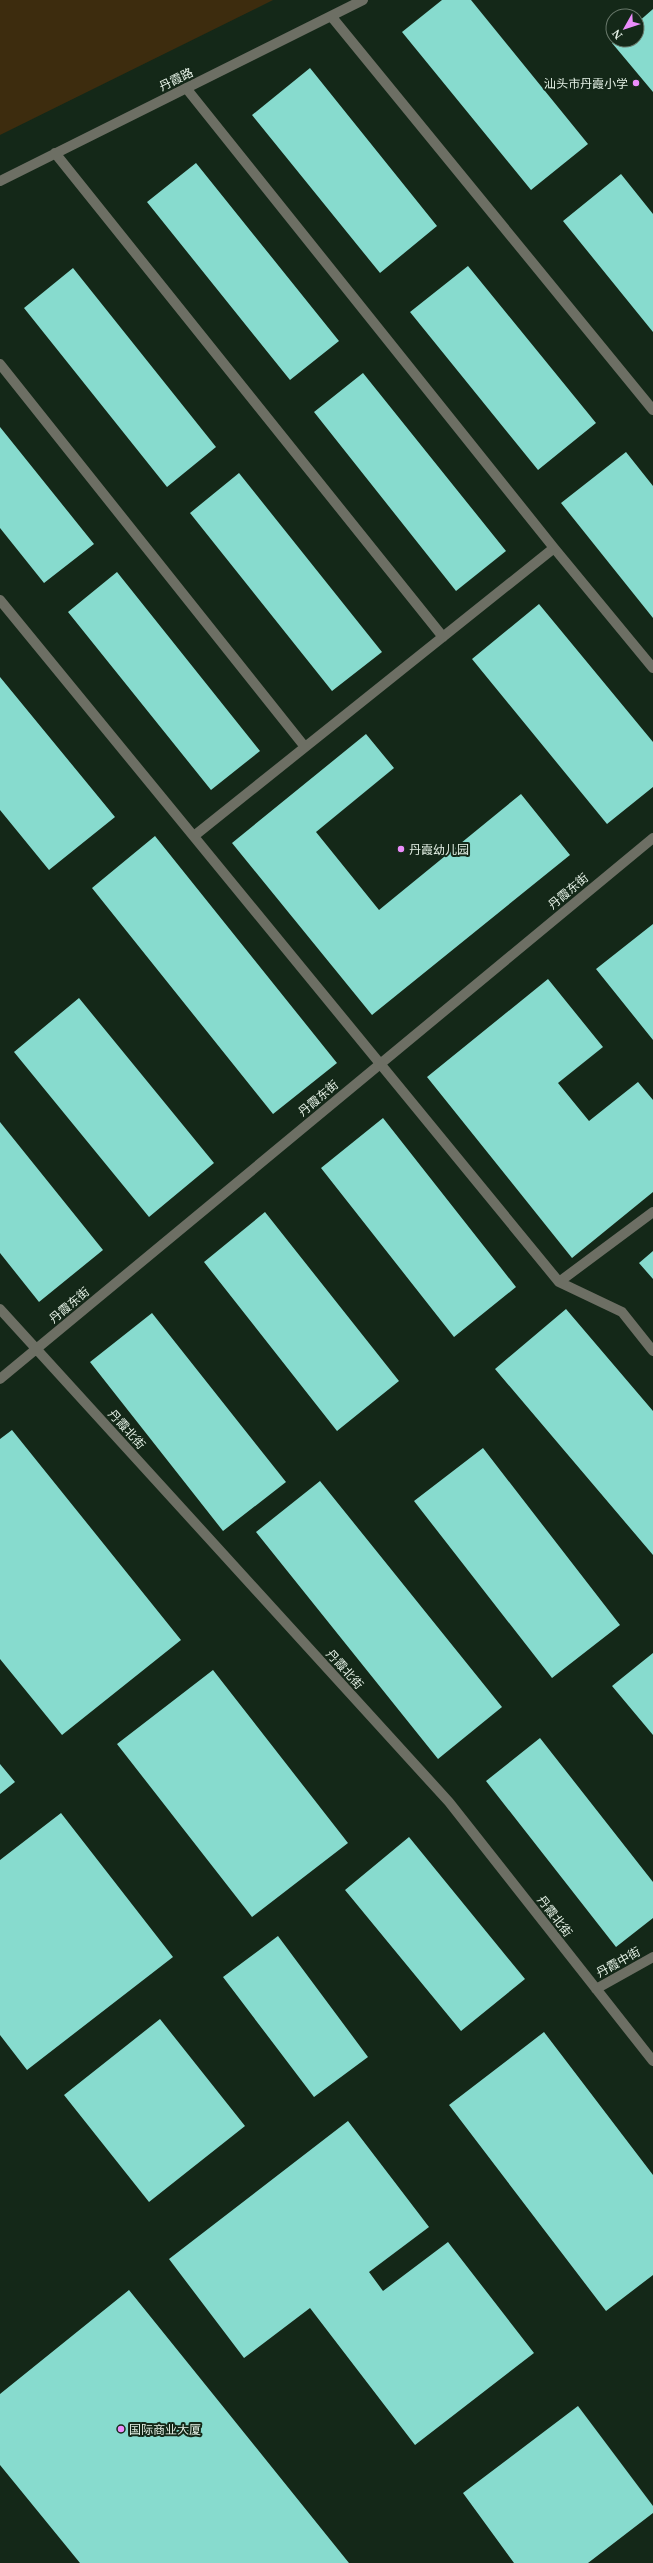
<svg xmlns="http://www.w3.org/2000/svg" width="653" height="2563" viewBox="0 0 653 2563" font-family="'Noto Serif','Noto Sans SC',serif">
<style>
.green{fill:#3d2c0e}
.building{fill:#87dbce}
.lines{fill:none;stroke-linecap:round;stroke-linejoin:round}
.minor{stroke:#6d6f64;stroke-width:10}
.poi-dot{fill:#eb8dfb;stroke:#142818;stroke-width:1.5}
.labels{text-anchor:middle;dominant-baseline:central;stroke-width:4;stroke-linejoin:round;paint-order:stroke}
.street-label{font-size:12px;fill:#e5f1e6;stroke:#142818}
.poi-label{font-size:12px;fill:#e5f1e6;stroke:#142818;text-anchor:start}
</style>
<rect width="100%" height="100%" fill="#142818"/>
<path class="green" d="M0 0H273L0 135Z"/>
<path class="building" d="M442 0H471L588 144 531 190 402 32Z
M653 9V92L612 43 616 40H637V23Z
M310 68 437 226 380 273 252 115Z
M196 163 339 341 290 380 147 202Z
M621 174 653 214V332L563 221Z
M468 266 596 423 538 470 410 312Z
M73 268 216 447 167 487 24 308Z
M363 373 506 551 456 591 314 412Z
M0 427 94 544 44 583 0 528Z
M626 452 653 486V618L561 503Z
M239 473 382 652 332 691 190 513Z
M117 572 260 751 211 790 68 612Z
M539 604 653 742V787L607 824 472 659Z
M0 677 115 817 49 870 0 810Z
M366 734 394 768 316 832 379 910 521 794 570 855 372 1015 232 843Z
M155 836 337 1063 273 1114 92 888Z
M653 924V1040L596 969Z
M548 979 603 1047 558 1083 589 1121 638 1082 653 1100V1192L572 1258 427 1077Z
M79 998 214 1163 149 1217 14 1052Z
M383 1118 516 1287 454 1337 321 1168Z
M0 1122 103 1250 39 1302 0 1253Z
M265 1212 399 1381 337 1431 204 1262Z
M653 1251V1279L639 1263Z
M566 1309 653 1411V1555L495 1369Z
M152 1313 286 1482 223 1531 90 1362Z
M12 1430 181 1640 62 1735 0 1659V1439Z
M483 1448 620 1625 552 1678 414 1501Z
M320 1481 502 1707 438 1759 256 1532Z
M653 1653V1735L612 1686Z
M213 1670 348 1843 252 1917 117 1744Z
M540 1738 653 1882V1918L616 1947 486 1781Z
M0 1764 15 1782 0 1794Z
M61 1813 173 1957 27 2070 0 2035V1860Z
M409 1837 525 1979 461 2031 345 1890Z
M278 1936 368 2057 314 2097 223 1977Z
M160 2019 245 2126 149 2202 64 2095Z
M544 2032 653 2175V2275L606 2311 449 2105Z
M348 2121 429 2227 369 2272 383 2291 448 2242 534 2353 415 2445 310 2308 244 2358 169 2259Z
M129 2290 349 2563H80L0 2465V2394Z
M578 2406 653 2506V2513L588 2563H514L463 2493Z"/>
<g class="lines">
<path class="minor" d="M331 16 653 410
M186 88 554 548 653 668
M55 153 443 637
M0 181 363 0
M0 364 305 747
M0 600 559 1282 622 1312 653 1351
M194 836 554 548
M559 1282 653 1212
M0 1309 449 1802 653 2061
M0 1379 653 838
M596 1989 653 1957"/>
</g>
<g class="poi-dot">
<circle cx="636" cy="83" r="4"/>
<circle cx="401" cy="849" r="4"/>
<circle cx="121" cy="2429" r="4"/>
</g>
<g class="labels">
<g class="street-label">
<text transform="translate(176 79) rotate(-26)">丹霞路</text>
<text transform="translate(568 891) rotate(-40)">丹霞东街</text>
<text transform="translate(318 1098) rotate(-40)">丹霞东街</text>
<text transform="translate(69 1305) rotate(-40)">丹霞东街</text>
<text transform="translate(127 1429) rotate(48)">丹霞北街</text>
<text transform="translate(345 1669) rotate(48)">丹霞北街</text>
<text transform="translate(555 1916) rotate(52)">丹霞北街</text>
<text transform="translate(618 1962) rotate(-29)">丹霞中街</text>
</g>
<g class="poi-label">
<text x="628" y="83" text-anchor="end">汕头市丹霞小学</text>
<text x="409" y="849">丹霞幼儿园</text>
<text x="129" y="2429">国际商业大厦</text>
</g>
</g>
<g transform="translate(625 28) rotate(231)"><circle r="19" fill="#142818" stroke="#68786a"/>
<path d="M0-3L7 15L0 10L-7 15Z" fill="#eb8dfb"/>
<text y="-6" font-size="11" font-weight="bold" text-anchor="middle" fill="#e5f1e6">N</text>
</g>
</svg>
